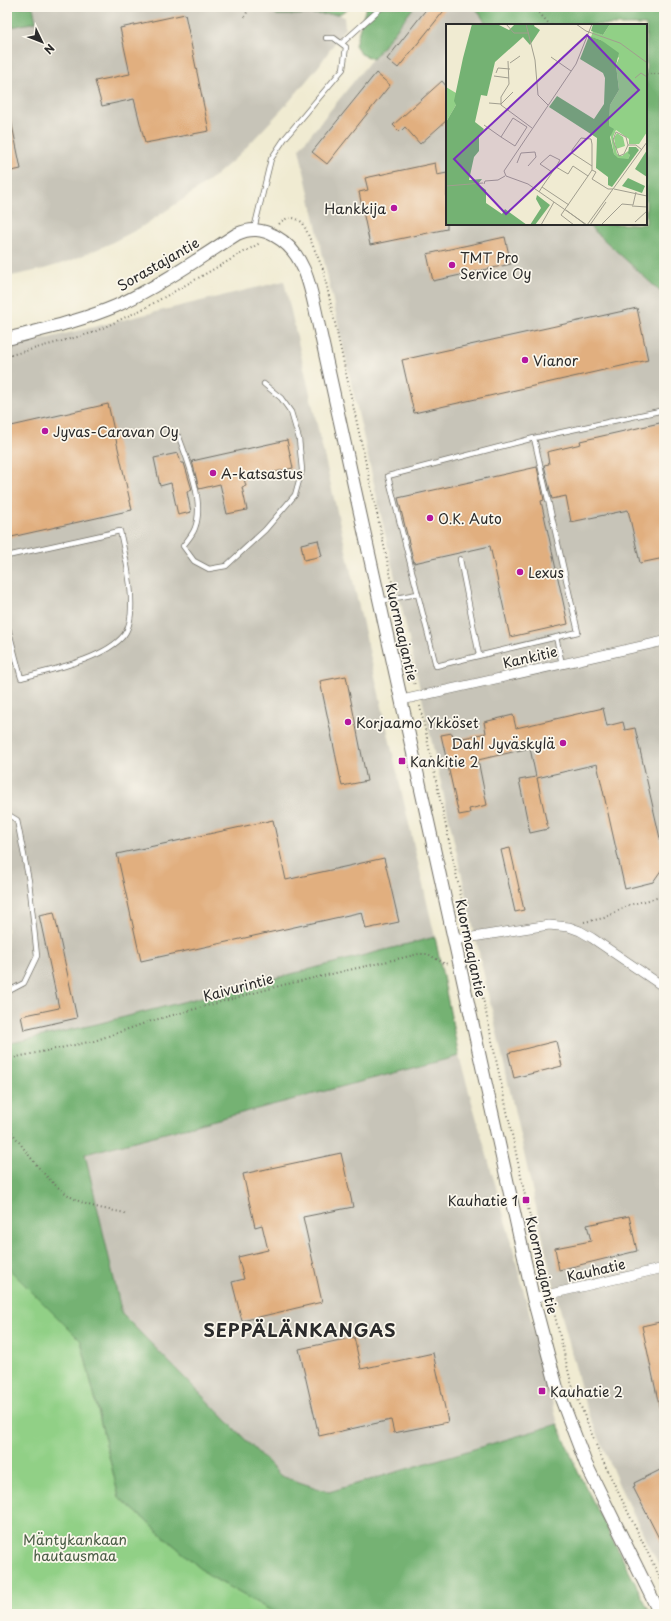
<svg xmlns="http://www.w3.org/2000/svg" width="671" height="1621" viewBox="0 0 671 1621" font-family="'Playpen Sans',sans-serif">
<style>
.industrial{fill:#c7c4b8}
.green{fill:#91d086;stroke:#5e7e58}
.forest{fill:#74b273;stroke:#506e4f}
.building{fill:#e1af7f}
.lines{fill:none;stroke-linecap:round;stroke-linejoin:round}
.service-casing{stroke:#706e65;stroke-width:6}
.minor-casing{stroke:#706e65;stroke-width:10}
.tertiary-casing{stroke:#706e65;stroke-width:14}
.path{stroke:#706e65;stroke-width:2;stroke-dasharray:1 3;stroke-linecap:butt}
.service{stroke:#fff;stroke-width:4.5}
.minor{stroke:#fff;stroke-width:9}
.tertiary{stroke:#fff;stroke-width:12}
.poi-dot{fill:#b5179e;stroke:#fbf7ec;stroke-width:1.5}
.labels{text-anchor:middle;dominant-baseline:central;stroke-width:3.5;stroke-linejoin:round;paint-order:stroke}
.poi-label{font-size:14px;fill:#2b2b2b;stroke:#fbf7ec;text-anchor:start}
.street-label{font-size:14px;fill:#2b2b2b;stroke:#fbf7ec}
.park-label{font-size:14px;fill:#4a5d46;stroke:#fbf7ec}
.district-label{font-size:18px;font-weight:bold;letter-spacing:1px;fill:#2b2b2b;stroke:#fbf7ec}
.inset-road{fill:none;stroke:#a19e8f;stroke-width:1}
.view{fill:#7b2cbf;fill-opacity:0.15;stroke:#7b2cbf;stroke-width:2}
.inset-edge{fill:none;stroke:#2b2b2b;stroke-width:2}
</style>
<rect width="100%" height="100%" fill="#fbf7ec"/>
<filter id="ink" filterUnits="userSpaceOnUse"><feTurbulence type="fractalNoise" baseFrequency=".025" numOctaves="2"/><feDisplacementMap in="SourceGraphic" scale="8" xChannelSelector="R" yChannelSelector="G"/><feConvolveMatrix kernelMatrix="1 2 1 2 8 2 1 2 1" color-interpolation-filters="sRGB"/></filter>
<filter id="wash" filterUnits="userSpaceOnUse"><feTurbulence type="fractalNoise" baseFrequency=".012" numOctaves="4" result="noise"/><feDisplacementMap in="SourceGraphic" scale="16" xChannelSelector="R" yChannelSelector="G"/><feGaussianBlur stdDeviation="0.9" result="paint"/><feColorMatrix in="noise" values="0 0 0 0 0 0 0 0 0 0 0 0 0 0 0 0 0 1.4 0 .05"/><feComposite in="paint" operator="in"/></filter>
<g filter="url(#wash)">
<rect width="100%" height="100%" fill="#f0ebd2"/>
<path class="industrial" d="M33 7H267L277 15 339 14 344 17 345 28 318 67 287 104 237 157 215 176 191 194 140 228 109 244 70 261 44 269 7 277V28L36 22Z
M414 7H475L487 25H447V224H587L664 295V1575L619 1485 585 1404 551 1274 299 149Z
M284 281 435 937 97 1024 7 1044V348Z
M459 1056 508 1230 558 1424 329 1492 281 1476 122 1314 85 1154Z"/>
<path class="green" d="M7 1267 81 1341 119 1497 208 1575 277 1614H7Z"/>
<path class="forest" d="M7 7H33L36 22 7 28Z
M267 7H352L339 14 277 15Z
M366 7H414L373 59 361 54 355 45Z
M475 7H664V295L587 224H646V25H487Z
M435 937 459 1056 85 1154 122 1314 281 1476 329 1492 558 1424 578 1472 651 1614H277L208 1575 119 1497 81 1341 7 1267V1044L97 1024Z"/>
<g id="blocks">
<path class="building" d="M428 7H447L398 68 387 59Z
M185 14 209 131 145 143 134 99 102 106 95 81 130 74 120 28Z
M376 73 390 85 327 164 312 152Z
M442 81 447 87V120L420 144 405 127 400 132 393 125Z
M11 120 21 169 7 172V121Z
M435 163 437 175 447 173V229L370 245 359 192 368 190 365 178Z
M505 237 511 264 433 281 427 254Z
M637 308 648 360 414 413 402 360Z
M108 404 132 510 7 538V427Z
M664 422V558L640 563 628 510 571 522 566 496 552 499 544 465 549 464 547 452 581 444 580 441Z
M287 440 293 468 244 479 246 486 242 487 247 510 227 514 220 484 199 489 192 461Z
M178 453 181 463H184L192 490 187 492 191 512 178 515 171 483 160 486 154 458Z
M537 467 544 500 541 501 568 624 510 637 490 546 414 563 398 498Z
M318 540 322 556 304 560 301 544Z
M346 676 367 781 342 786 320 681Z
M603 708 607 726 623 722 625 730 635 728 664 856V866L653 882 625 889 597 764 537 778 548 829 530 833 519 780 536 777 530 748 478 760 487 805 469 809 470 813 459 815 441 735 452 733 454 740 486 733 484 722 513 715 516 728Z
M273 820 286 880 384 858 399 922 366 929 362 912 141 961 117 854Z
M510 848 524 910 515 912 501 850Z
M54 912 77 1018 24 1030 21 1016 59 1008 39 915Z
M556 1041 562 1066 514 1078 508 1053Z
M341 1153 353 1207 303 1217 322 1302 242 1321 232 1282 244 1279 238 1257 268 1250 262 1225 255 1227 243 1174Z
M629 1216 637 1251 559 1270 555 1248 591 1241 587 1225Z
M664 1321V1409L660 1410 642 1326Z
M354 1337 361 1369 433 1353 448 1422 394 1433 391 1420 319 1436 299 1349Z
M664 1468V1548L633 1487 635 1486 634 1483Z"/>
</g>
</g>
<g filter="url(#ink)">
<use href="#blocks" fill-opacity="0" stroke="#706e65" stroke-width="1"/>
<g class="lines">
<defs>
<path id="service" d="M342 43 382 7
M254 229 271 159 285 138 343 69 346 47 334 38H326
M179 437C188 462 205 502 195 528 193 534 187 541 183 546L194 561 209 569 226 566 265 530 295 495 302 470 299 439 291 412 281 398 264 384
M534 438 578 632 436 666 388 476Z
M534 438 664 410
M7 556 120 531C125 555 140 614 124 635 105 659 50 670 21 678L7 624
M460 559 479 655
M380 601 417 594
M556 637 562 664
M7 814 17 820 29 881 37 956 24 983 7 992"/>
<path id="minor" d="M402 700 664 641
M454 940 549 925 569 927 580 931 592 938 664 987
M533 1298 664 1268"/>
<path id="tertiary" d="M7 339C44 329 81 321 116 306 158 287 198 259 237 234 251 228 262 229 275 236 306 253 311 290 318 322L533 1298 557 1388 586 1464 660 1614"/>
</defs>
<use href="#service" class="service-casing"/>
<use href="#minor" class="minor-casing"/>
<use href="#tertiary" class="tertiary-casing"/>
<path class="path" d="M534 7 550 25
M245 17 249 7
M646 74H664
M279 224C287 216 294 216 303 223L323 269 394 591
M7 356 92 333 145 308 260 243
M397 605 415 686
M420 706 468 929
M584 922 604 918 629 905 664 896
M472 947 526 1200 547 1284
M7 1059 94 1041 151 1021 283 985 419 954H428L445 964 448 963
M7 1126C28 1153 49 1188 81 1202 94 1208 111 1210 125 1213
M552 1304 571 1382 601 1457 664 1586"/>
<use href="#service" class="service"/>
<use href="#minor" class="minor"/>
<use href="#tertiary" class="tertiary"/>
</g>
</g>
<g class="poi-dot">
<circle cx="394" cy="208" r="4"/>
<circle cx="452" cy="265" r="4"/>
<circle cx="525" cy="360" r="4"/>
<circle cx="45" cy="431" r="4"/>
<circle cx="213" cy="473" r="4"/>
<circle cx="430" cy="518" r="4"/>
<circle cx="520" cy="572" r="4"/>
<circle cx="348" cy="722" r="4"/>
<circle cx="563" cy="743" r="4"/>
<rect x="398" y="757" width="8" height="8" rx="2"/>
<rect x="522" y="1196" width="8" height="8" rx="2"/>
<rect x="538" y="1387" width="8" height="8" rx="2"/>
</g>
<g class="labels">
<g class="poi-label">
<text x="386" y="208" text-anchor="end">Hankkija</text>
<text x="460" y="257">TMT Pro<tspan x="460" dy="16">Service Oy</tspan></text>
<text x="533" y="360">Vianor</text>
<text x="53" y="431">Jyvas-Caravan Oy</text>
<text x="221" y="473">A-katsastus</text>
<text x="438" y="518">O.K. Auto</text>
<text x="528" y="572">Lexus</text>
<text x="356" y="722">Korjaamo Ykköset</text>
<text x="555" y="743" text-anchor="end">Dahl Jyväskylä</text>
<text x="410" y="761">Kankitie 2</text>
<text x="518" y="1200" text-anchor="end">Kauhatie 1</text>
<text x="550" y="1391">Kauhatie 2</text>
</g>
<g class="street-label">
<text transform="translate(158 264) rotate(-30)">Sorastajantie</text>
<text transform="translate(402 632) rotate(77)">Kuormaajantie</text>
<text transform="translate(530 657) rotate(-13)">Kankitie</text>
<text transform="translate(471 948) rotate(78)">Kuormaajantie</text>
<text transform="translate(238 987) rotate(-15)">Kaivurintie</text>
<text transform="translate(542 1265) rotate(77)">Kuormaajantie</text>
<text transform="translate(596 1270) rotate(-13)">Kauhatie</text>
</g>
<g class="park-label">
<text x="75" y="1539">Mäntykankaan<tspan x="75" dy="16">hautausmaa</tspan></text>
</g>
<g class="district-label">
<text x="300" y="1329">SEPPÄLÄNKANGAS</text>
</g>
</g>
<g transform="translate(446 24)">
<rect width="201" height="201" fill="#f0ebd2"/>
<path d="M164 0H201V108L193 120H183V115L170 106 167 113 171 130 176 132 182 127 184 131 182 135H172L168 130 163 102 164 81 173 66 170 41 173 34 155 16 145 13 147 7 157 11ZM0 63 10 69V81L0 98ZM171 109 177 113 179 122 170 125 168 114Z" fill="#91d086"/>
<path d="M26 0H51L63 6 69 0H89L88 2 94 6 84 21 77 13 49 38 41 72 35 71 29 98 38 105 33 113V127L28 133 23 156 36 155 32 160 40 166V179L56 190 59 185 81 201H0V98L10 81 8 77 17 34ZM147 0H164L157 11 145 7ZM143 12 155 16 173 29 170 41 173 66 164 81 163 102 168 105 164 113 168 130 172 134 182 135 184 131 182 129 183 123H190L193 126 166 163 162 161V153L150 144 151 114 103 83 111 72 148 95 158 80 159 54 157 49 134 35ZM201 126V153L189 145ZM182 154 199 162 196 169 176 162ZM91 171 104 181 89 201H84L95 184 90 175Z" fill="#74b273"/>
<path class="inset-road" d="M60 0 68 9H83M80 0 89 36 92 71 102 81M130 0 140 7 174 19 200 38M105 33 125 47M62 37 63 60 55 73V81L86 104M64 39 74 32M50 49 52 44 64 45M48 52 63 54M189 54 195 49 201 53M43 79 55 80 67 68M67 94 81 103 69 122 55 113ZM38 101 55 113M182 121 178 130 173 132 167 116 170 108 180 113 182 121H190L196 126M71 139 75 129 89 128 90 133 82 142M146 146 150 148 146 155 162 165H167M106 148 94 140 104 131 114 136 110 143M142 152 146 146V120L145 115 135 114 126 126V129L146 142M38 160 39 157 52 156 59 152M0 162 37 159M96 163 110 143 122 150 127 142 142 152 115 191 128 201M168 165 201 172M93 168 96 163 123 181M186 182 201 183M120 186 140 201M189 198 201 187M95 201 108 178M141 201 82 160 60 152 58 147 130 40 146 0M141 201 201 118M144 201 160 178M155 201 176 180 187 181 190 168"/>
<path class="view" d="M141 11 193 66 60 190 8 135Z"/>
<rect width="201" height="201" class="inset-edge"/>
</g>
<rect width="671" height="1621" fill="none" stroke="#fbf7ec" stroke-width="24"/>
<g transform="translate(42 42) rotate(133)" stroke="#fbf7ec" stroke-width="3" paint-order="stroke">
<path d="M0-3L7 15L0 10L-7 15Z" fill="#2b2b2b"/>
<text y="-6" font-size="11" font-weight="bold" text-anchor="middle" fill="#2b2b2b">N</text>
</g>
</svg>
